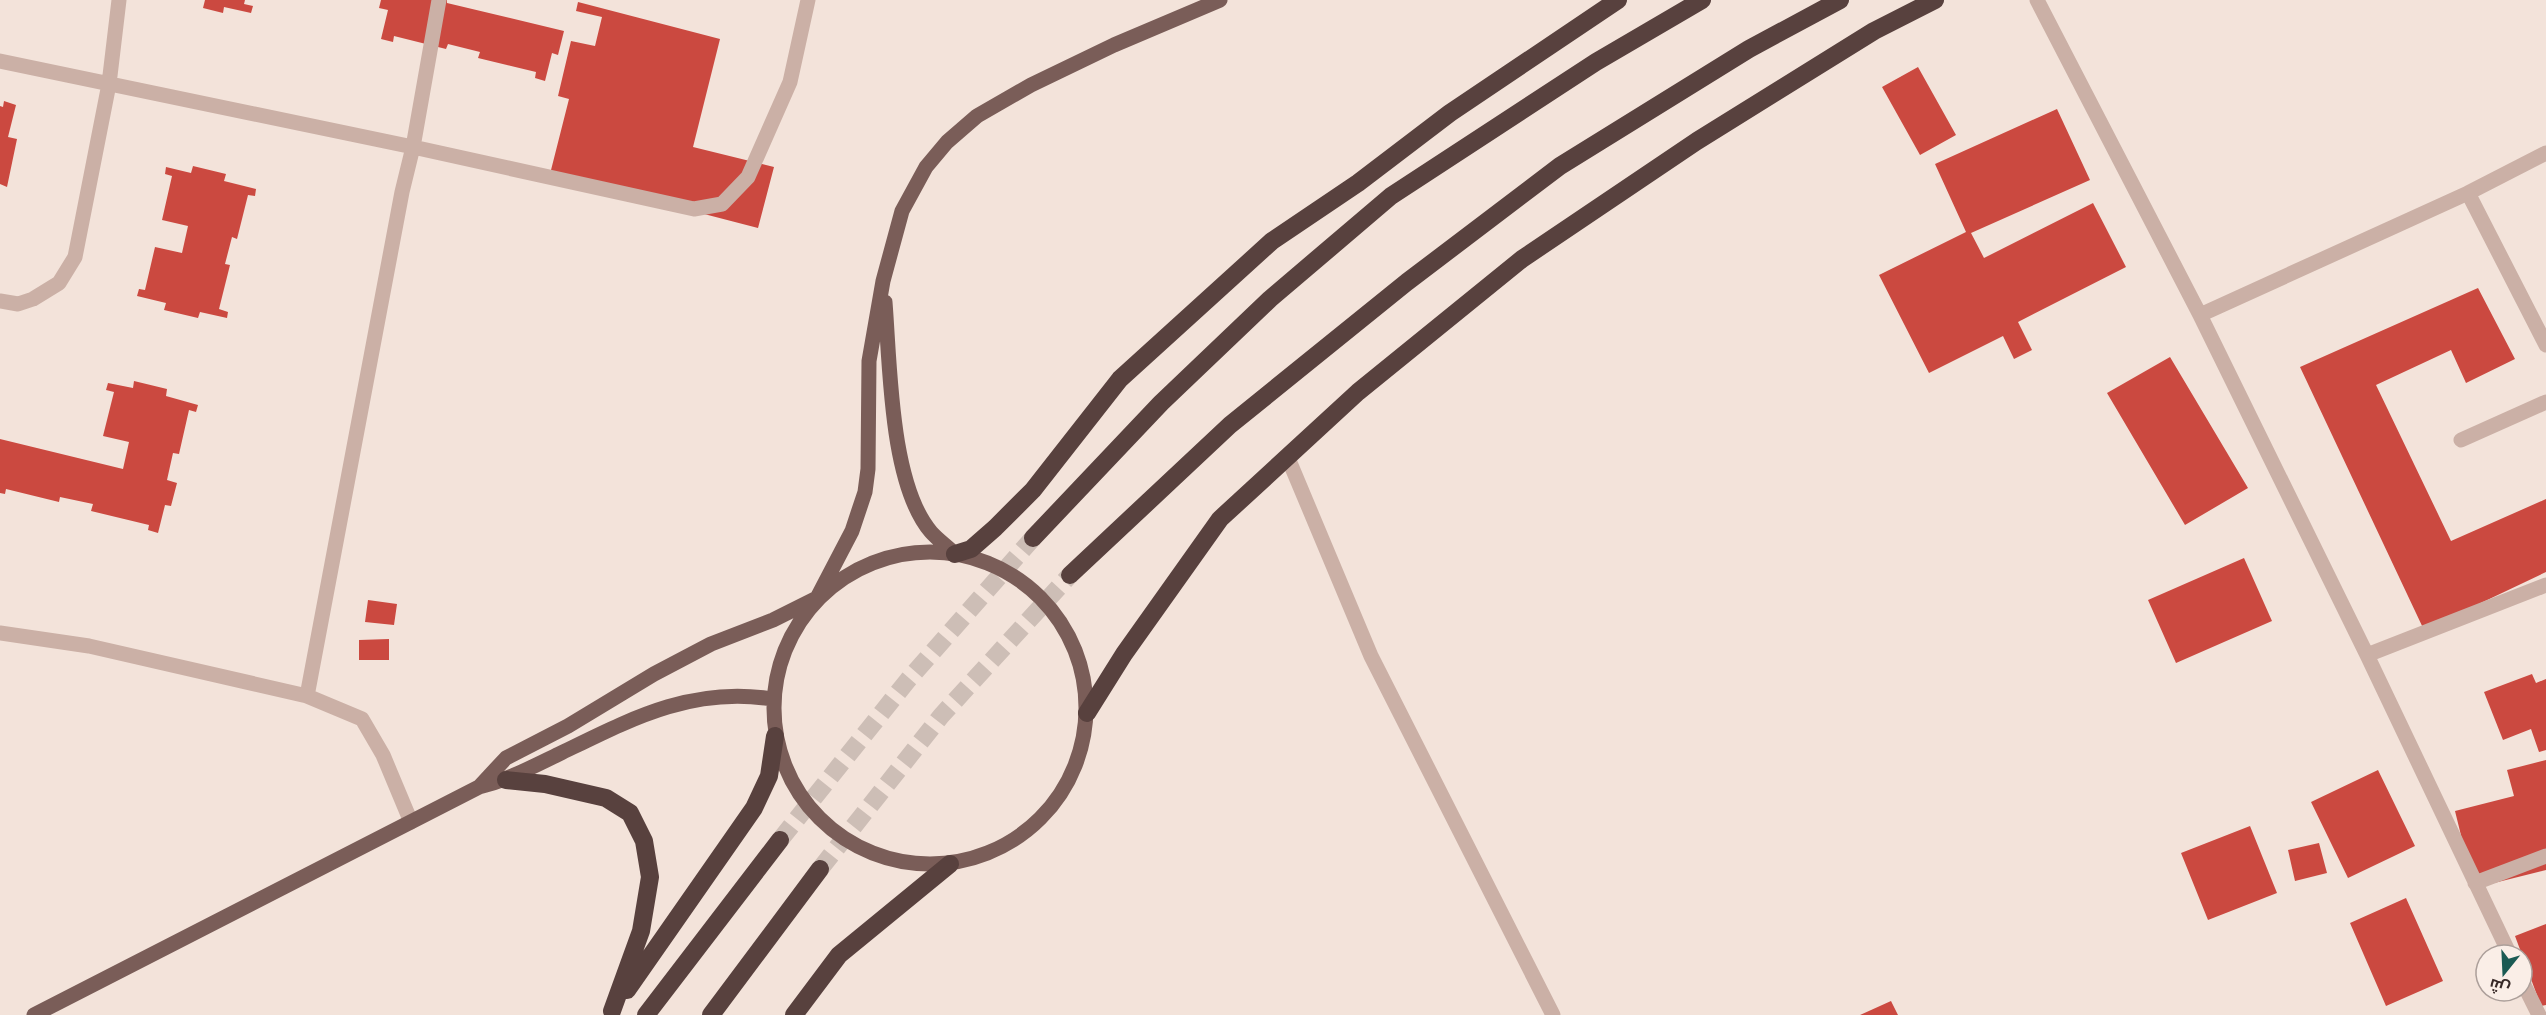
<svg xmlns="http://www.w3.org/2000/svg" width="2546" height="1015" viewBox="0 0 2546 1015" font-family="Roboto,Cairo,sans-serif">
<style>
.building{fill:#cb4940}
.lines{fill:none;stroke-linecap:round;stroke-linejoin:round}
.highway-tunnel{stroke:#cdbeb6;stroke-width:18;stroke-dasharray:18 9;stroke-linecap:butt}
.minor{stroke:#cbb0a6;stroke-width:15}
.major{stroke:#7a5d58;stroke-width:15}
.highway{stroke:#58413e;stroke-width:18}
</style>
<rect width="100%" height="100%" fill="#f3e3da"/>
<path class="building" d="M205 0H245L244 4 253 6 251 13 224 7 223 13 203 8Z
M381 0H447V3L564 31 558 55 552 53 545 81 535 78 536 72 478 58 480 52 448 44 446 49 394 36 393 42 381 39 388 10 379 8Z
M578 2 720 39 693 147 774 167 758 228 550 174 569 99 558 96 571 41 595 46 602 17 576 11Z
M1918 67 1956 135 1920 155 1882 87Z
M4 101 16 105 8 137 17 139 7 187 0 184V106L3 107Z
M2057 109 2090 180 1971 233 1984 258 2093 203 2126 267 2018 322 2032 350 2014 359 2003 336 1929 373 1879 275 1966 232 1935 164Z
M193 166 226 174 224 181 256 189 255 196 248 195 237 239 232 237 225 264 230 265 219 309 228 312 227 318 200 312 198 318 164 310 166 303 137 296 139 289 145 290 155 247 182 253 188 226 162 220 172 176 165 174 166 167 191 173Z
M2478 288 2515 359 2466 383 2451 350 2376 385 2451 541 2546 499V572L2424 630 2300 367Z
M2170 357 2248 488 2185 525 2107 393Z
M134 381 167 389 166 396 198 405 196 412 189 410 179 454 173 453 167 480 177 483 171 506 165 505 158 533 148 530 149 525 91 511 93 504 60 497 59 502 6 489 5 494 0 493V439L123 469 129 442 103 436 114 392 106 390 108 383 133 388Z
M2244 558 2272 621 2176 663 2148 600Z
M368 600 397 604 394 625 365 622Z
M389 639V660H359V640Z
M2532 674 2536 683 2546 679V750L2539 752 2531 729 2503 740 2484 692Z
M2546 760V870L2474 888 2455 811 2514 796 2507 770Z
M2378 770 2415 846 2348 878 2311 802Z
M2250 826 2277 893 2208 920 2181 853Z
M2319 843 2327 873 2295 881 2288 850Z
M2406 898 2443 981 2386 1006 2350 923Z
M2546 924V1005L2541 1006 2515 936Z
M1891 1001 1898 1015H1860Z"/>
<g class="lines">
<path class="highway-tunnel" d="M780 840 908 680 1033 538
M820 869 941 716 1070 575"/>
<path class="minor" d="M439 0 413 147 694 209 722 204 748 177 790 82 808 0
M2037 0 2200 315 2367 655 2510 955
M0 61 413 147 402 192 307 696
M2468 193 2546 345
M0 301 18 304 33 299 59 283 75 257 109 84 119 0
M2200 315 2468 193 2546 153
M2461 440 2546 402
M1288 458 1371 656 1553 1015
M0 633 89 646 307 696 362 719 383 755 411 822
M2367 655 2546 585
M2475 883 2546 856
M2522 981 2539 1015"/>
<path class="major" d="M885 302C890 364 890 484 931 532 938 540 947 546 955 554
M774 708a156 156 0 1 1 312 0a156 156 0 1 1-312 0Z
M479 787 506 758 568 726 654 674 711 644 773 620 817 598 852 531 865 492 868 469 869 361 883 281 902 211 926 167 947 142 977 116 1031 85 1114 45 1220 0
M34 1015 479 787C508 780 532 767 559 754 629 720 691 686 772 699"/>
<path class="highway" d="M1033 538 1161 403 1270 299 1391 196 1596 62 1702 0
M955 554 971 549 995 528 1033 490 1120 379 1272 241 1358 183 1450 113 1618 0
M1070 575 1230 425 1407 282 1560 166 1749 49 1840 0
M1087 713 1124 654 1220 519 1358 392 1522 259 1697 141 1874 31 1935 0
M506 780 545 784 606 798 630 813 644 841 650 877 641 931 612 1011
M627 990 754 808 769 776 775 736
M646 1015 780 840
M711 1015 820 869
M794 1015 839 955 950 864"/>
</g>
<g transform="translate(2504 973) rotate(198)"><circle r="28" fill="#faeee7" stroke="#ac9f9a" stroke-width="1.5"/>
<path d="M0-4.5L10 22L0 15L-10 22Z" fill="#1b5a53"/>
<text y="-9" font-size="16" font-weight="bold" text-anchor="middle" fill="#372927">ش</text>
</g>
</svg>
